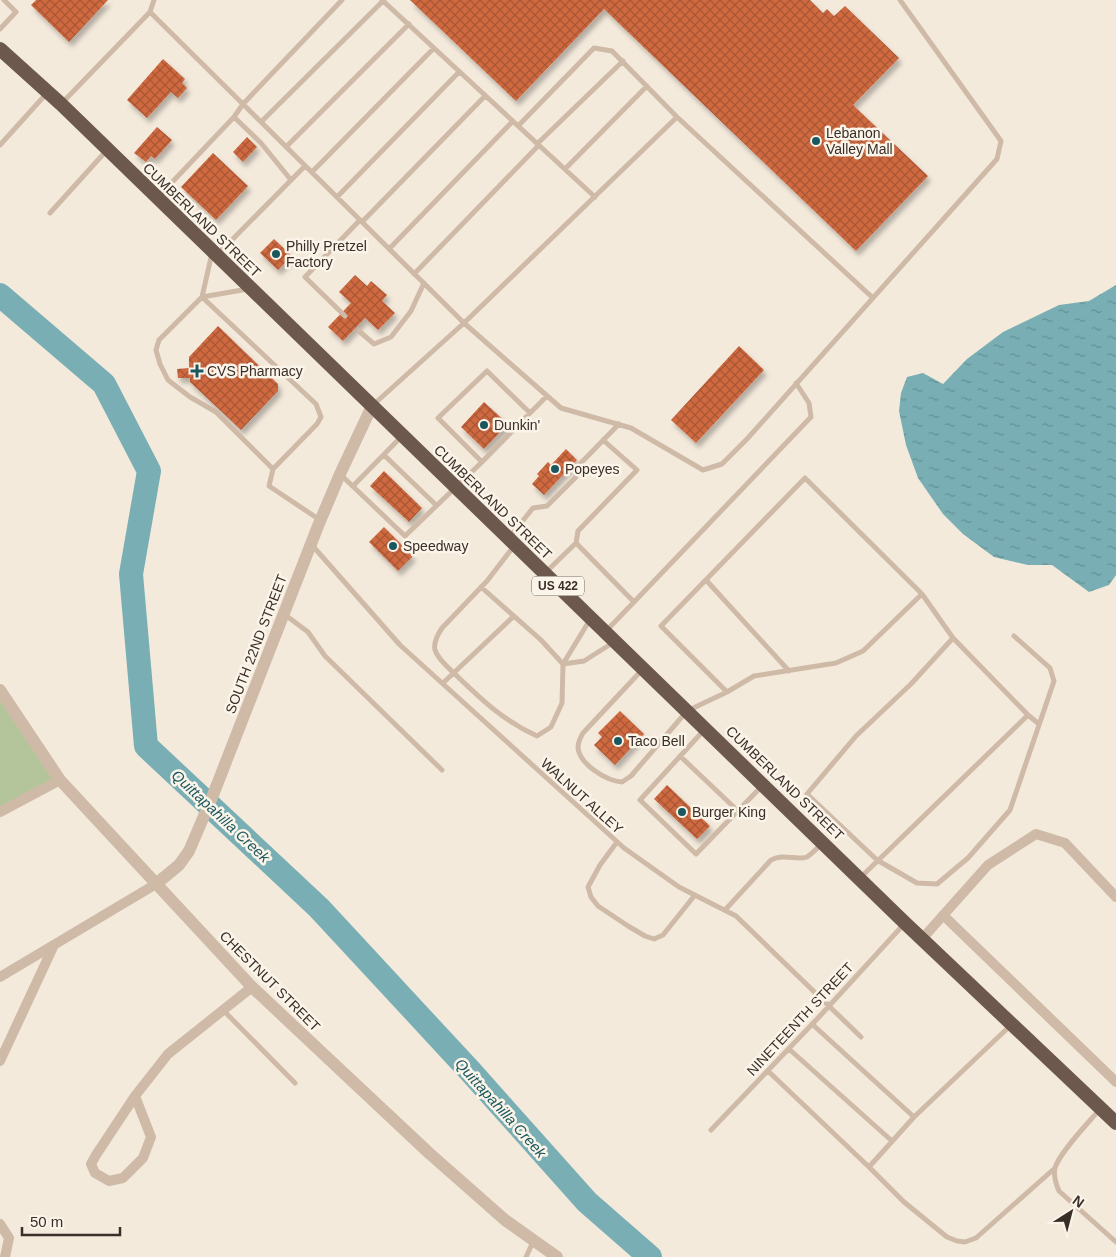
<svg xmlns="http://www.w3.org/2000/svg" width="1116" height="1257" viewBox="0 0 1116 1257" font-family="Arial,sans-serif">
<style>
.park{fill:#b5c59b}
.water{fill:url(#water-ripples)}
.lines{fill:none;stroke-linecap:round;stroke-linejoin:round}
.river{stroke:#79afb4;stroke-width:24}
.building{fill:url(#building-cross-hatch);filter:url(#shadow)}
.service{stroke:#cebaa7;stroke-width:5}
.minor{stroke:#cebaa7;stroke-width:10}
.tertiary{stroke:#cebaa7;stroke-width:12}
.trunk{stroke:#6c584c;stroke-width:14}
.poi-dot{fill:#1a575f;stroke:#fbf4e9;stroke-width:2}
.labels{text-anchor:middle;dominant-baseline:central;stroke-width:5;stroke-linejoin:round;paint-order:stroke}
.shield{fill:#fbf4e9;stroke:#736962;stroke-width:1}
.shield-label{font-size:12px;font-weight:bold;fill:#392e28}
.poi-label{font-size:14px;fill:#392e28;stroke:#fbf4e9;text-anchor:start}
.street-label{font-size:14px;fill:#392e28;stroke:#fbf4e9}
.water-label{font-size:15px;font-style:italic;fill:#1a575f;stroke:#fbf4e9}
</style>
<defs>
<pattern id="water-ripples" width="26" height="14" patternUnits="userSpaceOnUse" patternTransform="scale(1.25)"><rect width="26" height="14" fill="#79afb4"/><path d="M2 4q2-2 4 0t4 0M15 11q2-2 4 0t4 0" fill="none" stroke="#648f92"/></pattern>
<pattern id="building-cross-hatch" width="8" height="8" patternUnits="userSpaceOnUse" patternTransform="scale(1.25)"><rect width="8" height="8" fill="#cf693f"/><path d="M0 0l8 8M0 8l8-8" fill="none" stroke="#a95735"/></pattern>
<filter id="shadow"><feDropShadow dx="3" dy="5" stdDeviation="2.5" flood-color="#0004"/></filter>
</defs>
<rect width="100%" height="100%" fill="#f4eadc"/>
<path class="park" d="M0 696 60 780 0 814Z"/>
<path class="water" d="M1116 285V575L1109 585 1089 592 1052 565H1028L994 557 963 534 943 514 918 478 906 445 899 411 901 393 907 377 923 373 943 384 967 359 1003 332 1059 305 1089 301Z"/>
<g class="lines">
<path class="river" d="M0 295 104 384 149 471 131 574 146 746 319 908 471 1072 587 1202 650 1257"/>
</g>
<path class="building" d="M36 0H108L69 42 31 5Z
M410 0H810L823 13 827 9 834 16 845 6 899 58 853 105 928 176 856 251 604 9 516 101Z
M163 59 185 79 182 83 187 88 178 98 171 92 147 118 127 100Z
M157 127 172 140 155 159 151 156 146 162 134 153Z
M247 137 257 147 243 162 233 152Z
M213 153 248 186 216 220 181 187Z
M274 239 292 256 278 270 260 253Z
M355 275 367 286 371 281 387 295 382 301 395 313 378 330 365 318 343 341 328 327 351 303 339 292Z
M218 326 278 384V391L241 430 190 382V378H178L177 369 189 368V357Z
M739 346 764 370 696 443 671 420Z
M484 402 508 424 484 449 461 427Z
M566 449 577 460 544 495 532 484 539 476 537 474 548 462 551 465Z
M384 471 422 508 409 522 370 486Z
M384 527 413 556 398 571 369 542Z
M620 711 644 734 615 765 594 745 602 737 598 733Z
M667 785 710 826 697 839 654 799Z"/>
<g class="lines">
<path class="service" d="M382 0 595 197
M150 12 464 323 561 408 631 428 703 470 722 464 747 439 997 159 1001 141 900 0
M0 29 16 12 4 0
M62 103 150 12 154 0
M234 117 261 143 291 180
M261 122 383 1
M518 126 594 48 612 51 677 117 873 298
M537 144 623 61
M0 145 47 93
M286 147 409 24
M565 169 647 86
M312 172 434 48
M159 196 234 117 243 104 342 0
M337 197 459 72
M50 213 107 150
M362 222 485 96
M389 249 513 121
M212 253 202 297 248 289
M218 254 305 166
M414 274 539 145
M345 316 305 277 360 220
M359 331 374 344 391 337 411 311 424 283
M373 405 464 323 677 117
M384 455 436 505
M482 462 530 413
M273 469 317 424 321 417 316 404 202 297 159 340 156 350 160 364 168 380 190 397 216 412 273 469 269 486 320 520
M341 475 405 536 482 462 438 418 487 371 530 413 547 396
M353 486 402 436
M509 538 533 508 547 506 576 477V468L619 424
M576 543 578 531 637 470 603 440
M311 544 400 645 624 848 679 887 736 916 861 1037
M514 546 487 581 442 628C438 634 433 642 435 650 438 660 450 669 457 676 483 701 504 721 537 736L551 727 562 703 563 664 591 618
M545 573 576 543 634 602 606 631
M706 580 789 671
M481 587 541 640 563 664
M634 602 811 417 809 403 796 383
M284 614 308 632 325 656 442 770
M953 638 911 684 856 736 807 794 877 860 917 883 937 884 968 858 1010 810 1054 681 1050 668 1014 636
M563 664 584 661 614 642
M642 670 583 733C580 738 578 743 578 748 580 765 607 781 622 782L631 776 687 711 727 692 661 626 805 478 922 594 953 638 1028 715 860 878
M443 683 514 616
M727 692 754 676 836 663 863 651 922 594
M1028 715 1039 724
M705 729 640 800 696 854 762 786
M680 756 738 811
M617 842 600 865 588 887 591 897 598 906 628 926 645 936 654 939 663 935 695 895
M725 910 771 860C785 853 795 861 807 857 812 854 818 847 823 843
M223 1010 295 1083
M812 1024 914 1117
M789 1049 892 1141
M768 1071 869 1167 914 1117 1011 1025
M1100 1109C1089 1122 1059 1153 1055 1168 1053 1176 1056 1184 1059 1191L1116 1242
M711 1130 819 1017 905 923
M869 1167 904 1202 947 1237 957 1241 965 1242 976 1238 1055 1168
M526 1257 533 1242"/>
<path class="minor" d="M0 812 60 780
M943 915 1116 1082
M922 939 988 865 1036 834 1065 843 1116 897
M0 977 156 884
M0 1061 54 945
M135 1096 151 1137 143 1158 123 1178 109 1181 95 1173 91 1164 96 1155 135 1096 168 1054 252 987
M0 1224 9 1238 5 1257"/>
<path class="tertiary" d="M0 690 60 780 252 987 429 1153 505 1220 557 1257
M156 884 179 865 189 851 213 795 318 526 340 474 372 406"/>
<path class="trunk" d="M0 49 61 104 905 923 1116 1123"/>
</g>
<g class="poi-dot">
<circle cx="816" cy="141" r="5"/>
<circle cx="276" cy="254" r="5"/>
<path d="M194.5 363.5h5v5h5v5h-5v5h-5v-5h-5v-5h5z"/>
<circle cx="484" cy="425" r="5"/>
<circle cx="555" cy="469" r="5"/>
<circle cx="393" cy="546" r="5"/>
<circle cx="618" cy="741" r="5"/>
<circle cx="682" cy="812" r="5"/>
</g>
<g class="labels">
<rect class="shield" x="532" y="576.5" width="52" height="19" rx="4"/>
<g class="shield-label">
<text x="558" y="586">US 422</text>
</g>
<g class="poi-label">
<text x="826" y="133">Lebanon<tspan x="826" dy="16">Valley Mall</tspan></text>
<text x="286" y="246">Philly Pretzel<tspan x="286" dy="16">Factory</tspan></text>
<text x="207" y="371">CVS Pharmacy</text>
<text x="494" y="425">Dunkin'</text>
<text x="565" y="469">Popeyes</text>
<text x="403" y="546">Speedway</text>
<text x="628" y="741">Taco Bell</text>
<text x="692" y="812">Burger King</text>
</g>
<g class="street-label">
<text transform="translate(202 220) rotate(44)">CUMBERLAND STREET</text>
<text transform="translate(493 502) rotate(44)">CUMBERLAND STREET</text>
<text transform="translate(256 644) rotate(-69)">SOUTH 22ND STREET</text>
<text transform="translate(785 783) rotate(44)">CUMBERLAND STREET</text>
<text transform="translate(582 796) rotate(42)">WALNUT ALLEY</text>
<text transform="translate(270 981) rotate(45)">CHESTNUT STREET</text>
<text transform="translate(800 1019) rotate(-47)">NINETEENTH STREET</text>
</g>
<g class="water-label">
<text transform="translate(221 816) rotate(43)">Quittapahilla Creek</text>
<text transform="translate(501 1108) rotate(48)">Quittapahilla Creek</text>
</g>
</g>
<g transform="translate(1071 1212) rotate(36)" stroke="#fbf4e9" stroke-width="4" paint-order="stroke">
<path d="M0-4L9 19L0 12L-9 19Z" fill="#392e28"/>
<text y="-8" font-size="14" font-weight="bold" text-anchor="middle" fill="#392e28">N</text>
</g>
<path d="M22 1227v8h98v-8" fill="none" stroke="#392e28" stroke-width="2.5"/>
<text x="30" y="1227" font-size="15" fill="#392e28" stroke="#fbf4e9" stroke-width="4" paint-order="stroke">50 m</text>
</svg>
